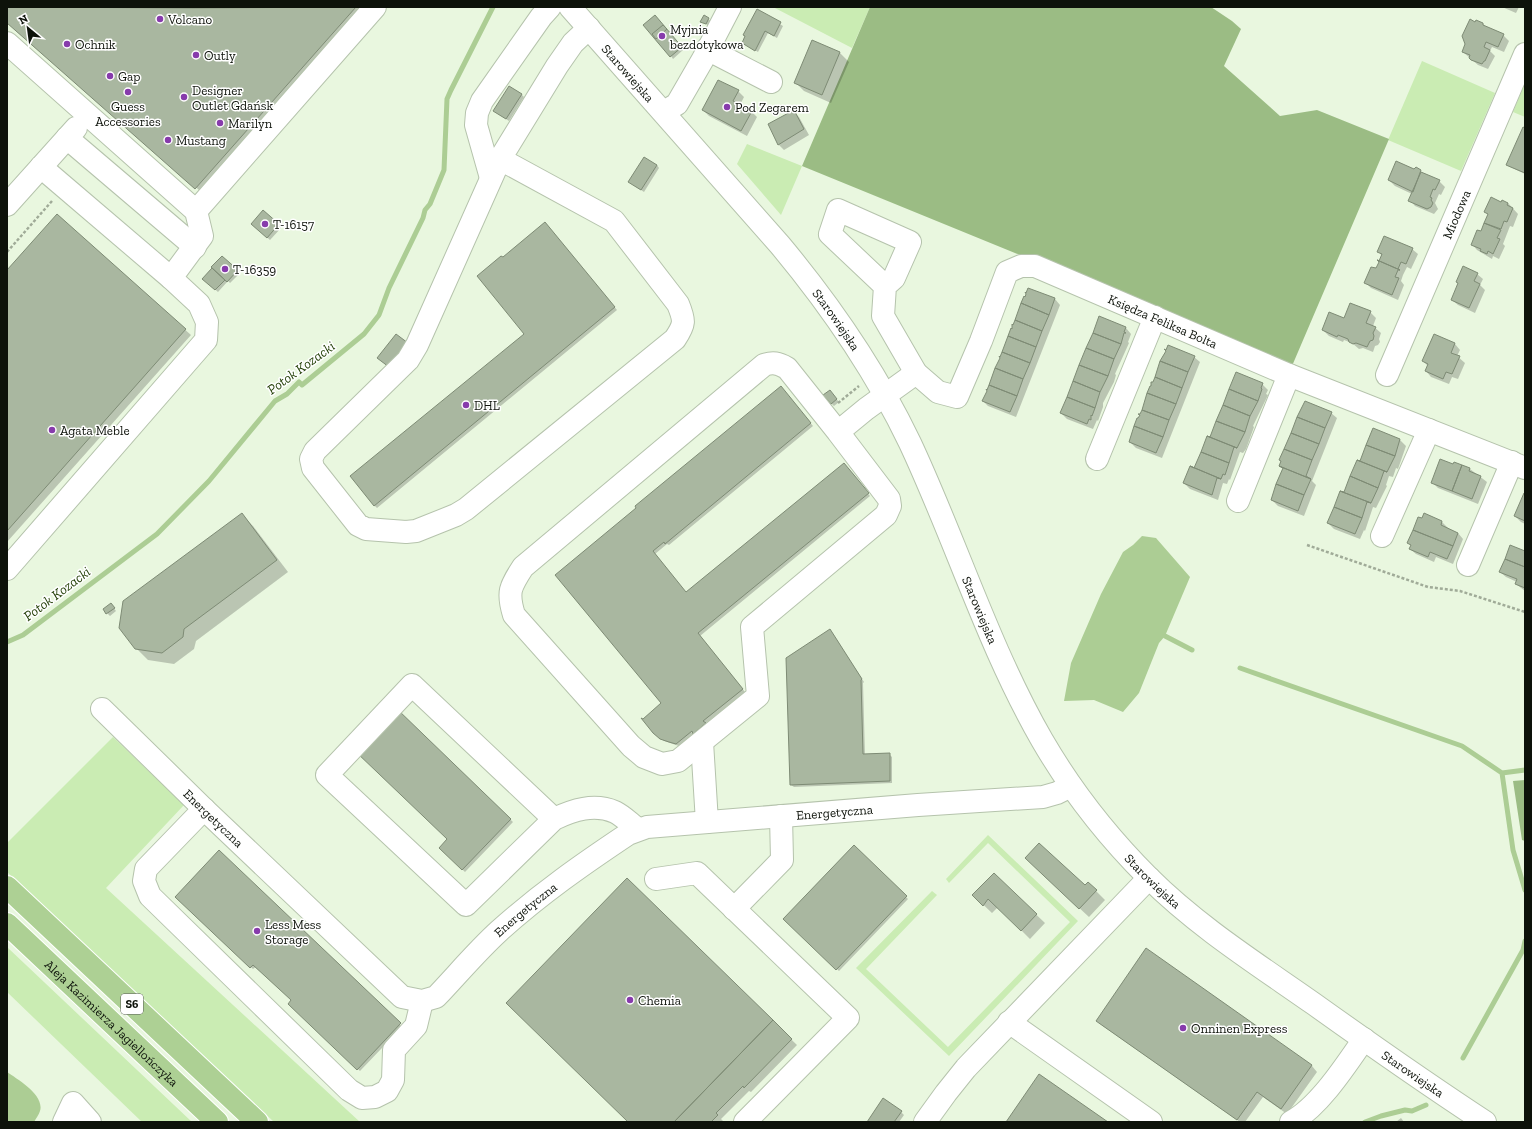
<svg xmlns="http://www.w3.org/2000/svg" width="1532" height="1129" viewBox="0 0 1532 1129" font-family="'Zilla Slab',serif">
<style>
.green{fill:#caecb3}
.forest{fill:#9bbc84}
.water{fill:#accd94}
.shadow{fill:#0003}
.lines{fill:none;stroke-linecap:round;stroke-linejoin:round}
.stream{stroke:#accd94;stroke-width:5}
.building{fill:#a9b7a0;stroke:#7e8b75}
.minor-casing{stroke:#b5c3ac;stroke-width:24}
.highway-casing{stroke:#fff;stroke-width:24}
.path{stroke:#a0ab98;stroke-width:2.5;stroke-dasharray:3 2;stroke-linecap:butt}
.minor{stroke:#fff;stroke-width:22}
.highway{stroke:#add094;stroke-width:22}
.poi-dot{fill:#873bac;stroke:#fff;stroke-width:1.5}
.labels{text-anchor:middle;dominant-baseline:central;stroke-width:3;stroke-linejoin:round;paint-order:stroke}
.shield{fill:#fff;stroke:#565954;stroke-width:1}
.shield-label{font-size:12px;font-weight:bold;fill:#0d120a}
.poi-label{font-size:13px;fill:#0d120a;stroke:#fff;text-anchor:start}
.street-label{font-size:13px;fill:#0d120a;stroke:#fff}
.water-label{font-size:14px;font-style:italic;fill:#1e3b00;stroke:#fff}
</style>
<rect width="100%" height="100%" fill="#e9f7df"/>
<path class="green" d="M773 7H870L852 48Z
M1422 61 1495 93 1461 171 1388 140Z
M1525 83V117L1513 112Z
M747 144 802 166 781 215 737 164Z
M113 737 184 805 106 888 360 1122H274L7 872V843Z
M988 835 1078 921 949 1056 856 968 932 891 937 895 866 969 948 1047 1070 922 988 843 949 883 946 879Z
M7 947 192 1122H142L7 992Z"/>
<path class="forest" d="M870 7H1211L1232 21 1241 29 1224 66 1280 116 1317 110 1389 139 1292 366 802 166Z
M1525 780V841L1522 840 1513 781Z"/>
<path class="water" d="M1142 536 1156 538 1190 577 1165 636 1159 643 1139 693 1123 712 1094 700 1064 701 1071 663 1101 594 1123 552 1133 545Z
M7 1072C17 1079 45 1095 40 1111 39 1115 36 1118 34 1122H7Z"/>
<path class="shadow" d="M7 7H191L193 9 195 7H361L199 190 7 22Z
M1502 7H1519L1516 13Z
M757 10 783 26 777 38 768 33 758 52 743 43Z
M704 16 711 21 709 26 702 22Z
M658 19 683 50 673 59 671 56Z
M1476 23 1483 24 1486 27 1503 35 1509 41 1504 52 1492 47 1490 51 1495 56 1488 69 1478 65 1463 52Z
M813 42 840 53 849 62 831 103 804 91 795 82Z
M738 91 744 97 740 105 751 111 757 117 747 136 709 116 703 110Z
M521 94 524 97 509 121 494 111Z
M794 112 799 117 809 135 784 150 779 145 775 138Z
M1525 129V174L1510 167 1507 165Z
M657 165 659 168 644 192 629 182Z
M1416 168 1425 175 1439 181 1445 187 1441 195 1439 194 1435 203 1438 209 1434 214 1415 206 1410 200 1412 194 1395 186 1389 180Z
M1502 201 1508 203 1518 214 1513 227 1510 226 1503 244 1505 246 1499 259 1493 256 1492 259 1477 250 1472 244 1481 233 1489 215 1485 212 1501 203Z
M263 211 281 228 270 240 252 224Z
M57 215 191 335 7 542V272Z
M547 226 617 310 377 508 374 505 525 334 503 259Z
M1412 249 1418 254 1411 269 1407 267 1403 275 1401 281 1404 285 1398 300 1371 288 1366 283 1376 270 1382 256 1379 252Z
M222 257 240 273 230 283 228 281 218 292 203 279Z
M1477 274 1483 279 1480 285 1485 290 1475 313 1458 305 1452 300Z
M1029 289 1055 299 1060 305 1016 417 988 406 983 401 988 391Z
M1370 312 1376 318 1373 326 1381 333 1379 339 1380 342 1378 345 1375 346 1373 352 1363 348 1359 349 1352 343 1344 340 1343 342 1329 336 1323 330 1344 320Z
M1126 328 1131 334 1128 342 1129 343 1115 374 1116 375 1114 382 1103 403V407L1098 421 1097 420 1093 429 1067 419 1061 413Z
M1434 335 1455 344 1460 350 1457 356 1465 363 1458 379 1452 377 1449 384 1431 377 1426 371 1428 366 1423 361Z
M1194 357 1200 362 1162 458 1136 448 1130 442Z
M1262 384 1268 390 1266 394 1268 395 1253 426 1254 427 1246 449 1243 453 1240 452 1230 480 1229 479 1227 484 1223 483 1218 500 1190 489 1184 483 1195 469 1211 438Z
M783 390 813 426 669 545 667 544 655 554 686 593 846 466 870 496 700 636 745 692 705 724 707 727 697 735 689 727 688 728 693 734 679 746 664 741 656 735 662 703 557 575Z
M832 394 839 402 834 406 831 403Z
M1302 407 1331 413 1337 418 1312 481 1316 485 1304 516 1278 506 1272 500 1274 496 1273 495 1281 473 1284 470 1280 466 1281 462 1280 460Z
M1374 430 1400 440 1406 446 1398 469 1396 468 1393 477 1389 476 1386 485 1387 486 1376 508 1373 507 1365 531 1364 530 1360 539 1334 529 1328 523 1361 462Z
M1454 466 1470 469 1487 482 1478 504 1438 488 1432 482Z
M1525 495V524L1521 522 1515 516Z
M242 515 253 526 288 572 196 641 194 649 174 664 148 660 136 648Z
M1424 515 1442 522 1448 528 1447 529 1458 533 1463 539 1453 564 1436 557 1434 562 1416 554 1410 549 1412 546 1408 543Z
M1525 553V591L1516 584 1517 582 1506 577 1500 572Z
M113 607 116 611 110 616 104 610Z
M832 633 864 682 863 683 865 755 889 754 892 757V783L794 787 791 785Z
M396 710 513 822 465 872 440 848 448 839Z
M854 846 908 899 839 971 784 919Z
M219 852 402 1027 360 1071 289 1004 292 1000 257 966 253 969 176 897Z
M1035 867 1085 887 1088 883 1105 900 1089 917Z
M994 874 1045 923 1030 939 998 907 992 913 973 895Z
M627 880 797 1045 751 1092 749 1091 721 1119 723 1121 722 1122H629Z
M1147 950 1312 1066 1317 1072 1287 1114 1263 1097 1245 1122H1240L1103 1026 1097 1020Z
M901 1112 904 1115 899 1122H868Z
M1401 1118 1404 1122H1396Z"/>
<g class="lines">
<path class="stream" d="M1165 636 1192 650
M7 642 23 635 157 534 209 481 275 401 287 394 299 382 302 385 364 334 379 315 389 288 423 218 425 210 430 204 444 170 447 99 451 90 493 7
M1240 668 1462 746 1502 773 1525 770
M1502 773 1513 850 1525 890
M1463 1058 1523 950 1525 941
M1365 1122 1381 1116 1405 1110 1412 1111 1426 1105"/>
</g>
<path class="building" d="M7 7 193 8 356 7 195 189 7 23Z
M757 9 781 22 774 36 765 31 755 51 742 43 745 36 743 35Z
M655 15 682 47 670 57 643 25Z
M704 15 709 18 706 24 700 22Z
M1470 19 1475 22 1476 20 1483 23V25L1504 34 1498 47 1486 42 1484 47 1490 50 1485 61H1484L1482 64 1471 60 1469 58 1470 55 1462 52 1465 44 1462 36Z
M663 25 667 29 656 39 652 34Z
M812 40 840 52 822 95 794 83Z
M718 80 739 90 733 101 752 111 741 131 702 110Z
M509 86 522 94 506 119 493 111Z
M794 110 804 129 778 145 768 124Z
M1523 127 1525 128V173L1506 165Z
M644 157 657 165 641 190 628 182Z
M1396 161 1414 169 1416 167 1421 170 1413 192 1388 180Z
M1421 172 1440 180 1435 190 1433 189 1430 197 1432 198 1431 200 1433 203 1431 207 1427 209 1408 201Z
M1491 197 1501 202 1502 200 1508 203 1507 205 1513 208 1507 222 1504 221 1501 229 1484 223 1488 214 1484 212Z
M263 210 279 224 267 238 251 224Z
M57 214 186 329 7 531V270Z
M545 222 615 307 374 506 350 476 524 334 477 276 501 256 503 257Z
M1484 223 1501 230 1497 238 1500 239 1493 254 1488 251 1487 254 1480 251 1481 249 1471 245 1477 230 1481 231Z
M1384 236 1413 248 1406 264 1401 262 1398 269 1400 270 1377 260 1379 261 1382 254 1377 252Z
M222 256 238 270 227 282 211 267Z
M1377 260 1400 270H1398L1395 277 1399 278 1392 295 1364 283 1371 267 1376 268 1379 262Z
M1463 266 1478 273 1474 281 1480 284 1469 308 1451 300 1458 283 1456 282Z
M212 268 225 280 215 290 202 279Z
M1028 288 1055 298 1049 315 1021 303 1024 296 1025 297 1026 294 1025 292 1026 293Z
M1021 303 1049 315 1042 331 1015 320Z
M1350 303 1371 311 1366 323 1376 327 1373 333 1374 336 1373 340 1370 341 1367 347 1356 343 1353 344 1349 342 1348 339 1338 335 1337 337 1322 330 1329 312 1344 318Z
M1099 316 1126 327 1124 332 1126 333H1124L1121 344 1093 333Z
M1015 320 1042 331 1036 347 1008 336 1011 328 1012 329V324L1013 325Z
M1093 333 1121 344 1114 359 1086 348Z
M396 334 408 343 389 367 377 358Z
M1434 334 1455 343 1451 353 1460 356 1452 374 1446 372 1443 379 1425 371 1428 364 1422 361Z
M1008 336 1036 347 1030 363 1002 352Z
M1168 345 1195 356 1188 372 1160 361 1166 351 1164 349 1166 350Z
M1086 348 1114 359 1108 376 1079 365Z
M1002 352 1030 363 1023 379 995 368 1000 358 999 356 1000 357Z
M1160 361 1188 372 1182 388 1155 377Z
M1079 365 1108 376 1100 392 1073 381Z
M995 368 1023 379 1017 396 989 385Z
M1236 372 1263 383 1261 388 1262 389 1258 401 1229 389Z
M1155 377 1182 388 1176 404 1147 393 1150 386H1151V382H1153Z
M1073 381 1100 392 1095 408 1067 397Z
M989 385 1017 396 1010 412 982 401 987 391 986 389 987 390Z
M781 386 811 423 665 544 664 542 653 551 686 592 844 463 869 493 698 633 743 689 703 721 706 723 693 734 692 731 676 744 669 742 660 739 653 733 641 718 643 719 661 703 555 575 636 508 635 506Z
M1229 389 1258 401 1250 416 1223 405Z
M830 390 837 399 831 404 823 395Z
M1147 393 1176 404 1169 420 1142 410Z
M1067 397 1095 408 1092 416 1091 415V420L1089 419 1087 424 1060 413Z
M1305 401 1332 412 1325 428 1297 417Z
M1223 405 1250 416 1245 432 1216 421Z
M1142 410 1169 420 1163 437 1134 426 1137 418H1138L1140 415 1138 414H1140Z
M1297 417 1325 428 1319 444 1291 433Z
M1216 421 1245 432 1237 448 1207 436 1210 437Z
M1134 426 1163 437 1156 453 1129 442Z
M1373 428 1400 439 1395 456 1366 445Z
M1291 433 1319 444 1312 460 1284 449Z
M1207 436 1237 448 1234 447 1229 463 1201 452Z
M1366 445 1395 456 1387 472 1357 460 1360 461Z
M1284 449 1312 460 1306 476 1311 479 1279 466 1281 461 1279 460Z
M1201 452 1229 463 1225 475 1223 474 1221 479 1190 466 1194 468Z
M1440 459 1453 464 1454 462 1462 465 1452 491 1431 483Z
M1357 460 1387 472 1384 471 1378 488 1350 476Z
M1462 465 1470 468 1469 471 1481 476 1472 499 1452 491Z
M1190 466 1221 479 1217 478 1212 495 1183 483Z
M1279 466 1311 479 1304 495 1276 484 1283 468Z
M1350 476 1378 488 1371 503 1340 491 1344 492Z
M1276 484 1304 495 1298 511 1271 500Z
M1340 491 1371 503 1367 502 1362 518 1334 507Z
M1524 493 1525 494V521L1514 516Z
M1334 507 1362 518 1355 534 1327 523Z
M242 513 277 560 184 629 183 637 162 653 135 649 119 628 123 601Z
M1424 513 1442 521 1441 525 1458 533 1453 546 1413 530 1418 517 1422 518Z
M1413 530 1453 546 1447 559 1430 552 1428 557 1409 549 1411 545 1407 543Z
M1510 545 1525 551V567L1505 559Z
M1505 559 1525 567V588L1515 584 1517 579 1499 572Z
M111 603 115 608 106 614 103 609Z
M830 629 862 679 861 680 863 754 890 753V781L790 785 786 658Z
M396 708 511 819 462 870 439 848 447 839 355 751Z
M1039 843 1085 885 1088 882 1097 890 1079 909 1025 858Z
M854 845 907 896 836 970 783 919Z
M219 850 401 1023 357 1070 288 1004 291 1000 253 965 250 968 249 967 175 897Z
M994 873 1037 914 1021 931 988 899 983 906 972 895Z
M627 878 773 1020 674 1122H628L506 1003Z
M1146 948 1312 1065 1281 1109 1257 1092 1237 1120 1096 1021Z
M773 1020 792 1039 744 1088 743 1086 716 1113 718 1115 711 1122H674Z
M1039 1074 1108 1122H1006Z
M883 1098 902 1111 894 1122H867Z"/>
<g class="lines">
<defs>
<g id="minor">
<path id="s1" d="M570 7 780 245C830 305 876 372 910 443 956 541 988 646 1042 740 1071 790 1107 836 1148 877 1197 926 1257 964 1314 1004 1370 1044 1427 1084 1485 1122"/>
<path d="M7 43 196 211 202 236 171 278 199 304 207 322 206 340 7 569"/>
<path d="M707 49 771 82"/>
<path d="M664 112 677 104 703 59 730 7"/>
<path d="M67 138 195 247"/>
<path d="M500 159 614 221 678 304C685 321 685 324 675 339L466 509 456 515 416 531 406 532 366 529 358 525 313 468 311 459 315 451 408 360 417 345 500 159 557 66 573 43 589 28"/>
<path d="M41 167 171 278"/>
<path d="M491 178 476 125 477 113 482 101 541 17 550 7"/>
<path d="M7 205 76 128"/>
<path d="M196 211 375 7"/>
<path id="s2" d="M885 286 894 278 910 242 838 210 830 234 885 286 883 316 916 373 938 392 957 397 981 341 1007 272 1021 266H1035L1289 375 1525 468"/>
<path id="s3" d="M1387 375 1525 54"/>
<path d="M838 432 889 499 890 506 886 515 752 627 758 696 678 761 662 764 644 757 631 746 514 615C507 592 510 587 523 567L764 365C773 362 778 363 787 368L838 432 866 409 916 373"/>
<path d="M1097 459 1155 317"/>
<path d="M1238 501 1289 375"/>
<path d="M1382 536 1429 430"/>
<path d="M1468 565 1512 462"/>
<path id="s4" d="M102 709 204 809 402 997 422 1001 436 997C457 975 477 951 499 931 540 894 583 864 628 834L647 827 918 805 1043 797 1057 793 1071 786"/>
<path d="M702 742 707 822"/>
<path d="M204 809 146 869 144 881 150 896 349 1090 362 1098 375 1097 387 1091 393 1080 394 1050 416 1026 422 1001"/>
<path d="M554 819 466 905 327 775 412 685 554 819C573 810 594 803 615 812 623 816 631 824 638 829"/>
<path d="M656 879 697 873 848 1018 745 1122"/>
<path d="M734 909 782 860 781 816"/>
<path d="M1009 1022 1151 1122"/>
<path d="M64 1122 73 1103 90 1122"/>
<path d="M925 1122 946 1093 966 1068 1149 878"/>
<path d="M1291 1122C1319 1107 1346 1065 1364 1039"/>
</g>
<g id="highway">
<path d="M7 887 257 1122"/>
<path id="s5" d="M7 924 217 1122"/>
</g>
</defs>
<use href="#minor" class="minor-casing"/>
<use href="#highway" class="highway-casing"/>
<path class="path" d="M7 252 52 201
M838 403 859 386
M1307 545 1428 587 1460 591 1525 612"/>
<use href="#minor" class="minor"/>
<use href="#highway" class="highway"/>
</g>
<g class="poi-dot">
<circle cx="160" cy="19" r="4"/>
<circle cx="662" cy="36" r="4"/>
<circle cx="67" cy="44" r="4"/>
<circle cx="196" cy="55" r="4"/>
<circle cx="110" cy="76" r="4"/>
<circle cx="128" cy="92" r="4"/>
<circle cx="184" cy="97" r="4"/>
<circle cx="727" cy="107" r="4"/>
<circle cx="220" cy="123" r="4"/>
<circle cx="168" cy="140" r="4"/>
<circle cx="265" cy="224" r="4"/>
<circle cx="225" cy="269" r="4"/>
<circle cx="466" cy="405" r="4"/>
<circle cx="52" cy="430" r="4"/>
<circle cx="257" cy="931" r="4"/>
<circle cx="630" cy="1000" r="4"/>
<circle cx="1183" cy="1028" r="4"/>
</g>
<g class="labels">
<rect class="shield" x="121" y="994" width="22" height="20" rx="3"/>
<g class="shield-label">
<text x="132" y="1004">S6</text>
</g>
<g class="poi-label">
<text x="168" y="19">Volcano</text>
<text x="670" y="29">Myjnia<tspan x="670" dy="15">bezdotykowa</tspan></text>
<text x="75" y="44">Ochnik</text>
<text x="204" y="55">Outly</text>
<text x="118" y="76">Gap</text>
<text x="192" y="90">Designer<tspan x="192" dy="15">Outlet Gdańsk</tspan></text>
<text x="128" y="106" text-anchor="middle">Guess<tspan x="128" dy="15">Accessories</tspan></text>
<text x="735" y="107">Pod Zegarem</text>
<text x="228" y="123">Marilyn</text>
<text x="176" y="140">Mustang</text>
<text x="273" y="224">T-16157</text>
<text x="233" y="269">T-16359</text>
<text x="474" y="405">DHL</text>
<text x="60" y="430">Agata Meble</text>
<text x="265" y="924">Less Mess<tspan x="265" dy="15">Storage</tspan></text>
<text x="638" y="1000">Chemia</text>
<text x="1191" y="1028">Onninen Express</text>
</g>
<g class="street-label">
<text stroke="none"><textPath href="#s1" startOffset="88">Starowiejska</textPath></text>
<text stroke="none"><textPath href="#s3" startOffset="175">Miodowa</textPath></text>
<text stroke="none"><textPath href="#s1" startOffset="411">Starowiejska</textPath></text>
<text stroke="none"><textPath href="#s2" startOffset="679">Księdza Feliksa Bolta</textPath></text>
<text stroke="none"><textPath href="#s1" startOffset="736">Starowiejska</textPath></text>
<text stroke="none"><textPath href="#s4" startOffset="912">Energetyczna</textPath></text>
<text stroke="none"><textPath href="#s4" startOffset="156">Energetyczna</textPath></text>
<text stroke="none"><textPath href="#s1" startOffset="1060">Starowiejska</textPath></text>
<text stroke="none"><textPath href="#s4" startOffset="576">Energetyczna</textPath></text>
<text stroke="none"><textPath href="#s5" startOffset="144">Aleja Kazimierza Jagiellończyka</textPath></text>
<text stroke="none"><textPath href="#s1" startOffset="1384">Starowiejska</textPath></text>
</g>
<g class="water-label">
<text transform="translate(301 368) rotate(-36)">Potok Kozacki</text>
<text transform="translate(57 594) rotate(-37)">Potok Kozacki</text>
</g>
</g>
<rect width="1532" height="1129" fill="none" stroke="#0d120a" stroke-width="16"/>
<g transform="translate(28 28) rotate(331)" stroke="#ffffff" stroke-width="3" paint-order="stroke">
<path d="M0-3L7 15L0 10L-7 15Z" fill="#0d120a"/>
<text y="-6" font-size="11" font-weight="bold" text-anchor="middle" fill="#0d120a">N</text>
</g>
</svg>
